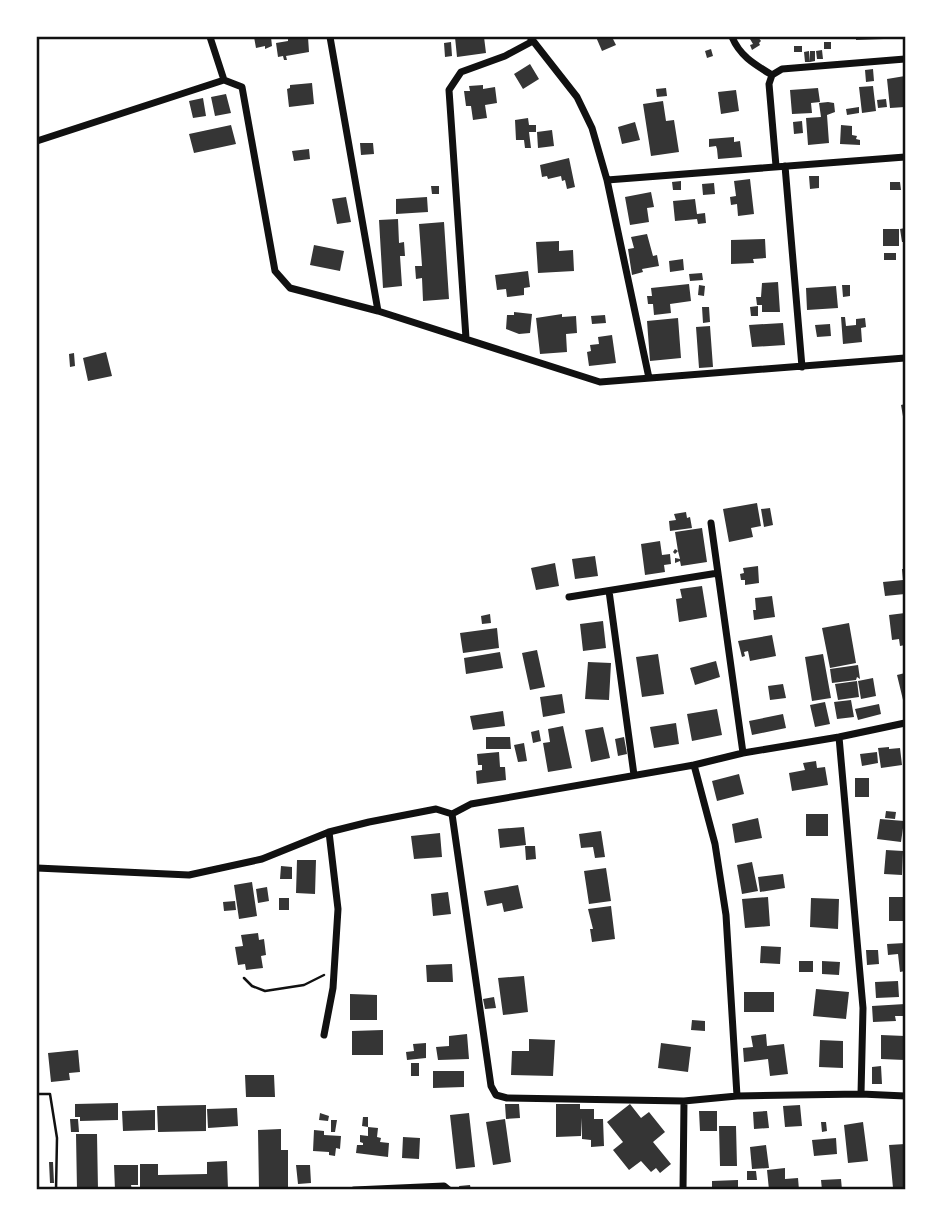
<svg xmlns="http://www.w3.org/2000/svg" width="942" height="1227" viewBox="0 0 942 1227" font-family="Roboto,sans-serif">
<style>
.building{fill:#353535}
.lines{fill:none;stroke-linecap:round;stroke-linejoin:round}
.path{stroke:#111;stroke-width:2.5}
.minor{stroke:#111;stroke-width:7}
.neatline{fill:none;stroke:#111;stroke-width:2.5}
</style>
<rect width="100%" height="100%" fill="#fff"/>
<path class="building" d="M254 37H271L272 46 265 49V46L256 48Z
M288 37H308L309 52 286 56 287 60H284L283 56 278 57 276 43 288 41Z
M455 37H484L486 53 457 57Z
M596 37H612L616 45 602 51Z
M753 37H758L761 41 759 43 760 45 752 50 750 45 753 44 750 39Z
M856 37H884V39L856 40Z
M451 42 452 56 445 57 444 43Z
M824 42H831V49H824Z
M794 46H802V52H794Z
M711 49 713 56 707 58 705 51Z
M822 50 823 59H817L816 51Z
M809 51 810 62H805L804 52Z
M810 51H815V61L810 62Z
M530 64 539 79 523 89 514 74Z
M873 69 874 81 866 82 865 70Z
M905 76V107L890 108 887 79Z
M312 83 314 104 289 107 287 89 290 88V85Z
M483 85V89L495 87 497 103 485 105 487 118 473 120 471 106H466L464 91H470L469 86Z
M873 86 876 111 862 113 859 87Z
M666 88 667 96 657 97 656 89Z
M818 88 820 102 811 103 812 113 792 114 790 90Z
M736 90 739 111 721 114 718 92Z
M226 94 231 113 215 116 211 97Z
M203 98 206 116 193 118 189 101Z
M886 99 887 107 878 108 877 100Z
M663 101 666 121 674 120 679 152 651 156 643 104Z
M828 102 834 103 835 112 827 115 829 143 808 145 806 118 821 117 819 103Z
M859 107V113L847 115 846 109Z
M528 118 529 125H536V132H529L531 148H525L524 140H516L515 120Z
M802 121 803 133 794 134 793 122Z
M635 122 640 140 622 144 618 127Z
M231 125 236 144 194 153 189 134Z
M841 125 852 126V135L857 136 856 139 860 140V145L840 144Z
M552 130 554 146 538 148 537 132Z
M734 137V142L740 141 742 157 718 159 717 149 716 146 709 147V139Z
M360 143H373L374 154 361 155Z
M309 149 310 159 294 161 292 151Z
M569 158 575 187 567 189 565 180 562 181 561 176 548 179 547 176 542 177 540 165Z
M809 176H819V188L810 189Z
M750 179 754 214 738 216 737 204 731 205 730 197 736 196 734 181Z
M681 181V190H673L672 182Z
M890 182H900L901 190H890Z
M714 183 715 194 703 195 702 184Z
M431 186H439V194H432Z
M651 192 654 207 647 208 649 222 630 225 625 197Z
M346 197 351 222 337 224 332 199Z
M427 197 428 212 396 214V199Z
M695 199 697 214 705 213 706 223 698 224 697 219 675 221 673 201Z
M398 219 399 243 404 242 405 256H400L402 286 383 288 379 220Z
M444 222 449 299 423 301 422 278 416 279 415 266H422L419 224Z
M905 228V242H902L900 229Z
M883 229H899V246H883Z
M647 234 653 256 657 255 659 266 642 269 643 272 632 275 628 249 634 248 631 237Z
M765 239 766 258 753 259 754 263 731 264V240Z
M559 241V251L573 250 574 271 538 273 536 242Z
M314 245 344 251 340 271 310 265Z
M884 253H896V260H884Z
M683 259 684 270 670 272 669 261Z
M528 271 530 287 524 288V295L507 297 506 289 497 290 495 275Z
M702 273 703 280 690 281 689 274Z
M778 282 780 312H762V305H757L756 297H761L762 283Z
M689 284 691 301 670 304 671 313 654 315 653 304H648L647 296H652L651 288Z
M699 285 705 286 704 296 698 295Z
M842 285H850V296L843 297Z
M836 286 838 308 807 310 806 288Z
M758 306V316H751L750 307Z
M702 307H709L710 322 703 323Z
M514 312 532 314 530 333 519 334 506 329 507 315H514Z
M562 314V317L576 316 577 333 566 334 567 352 540 354 536 318Z
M605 315 606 323 592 324 591 316Z
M841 317H845L846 326 856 325V319L865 318 866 327 861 328 862 342 843 344Z
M678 318 681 358 650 361 647 321Z
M783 323 785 345 752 347 749 325Z
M830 324 831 336 817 337 815 325Z
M710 326 713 367 699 368 696 327Z
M612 335 616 363 589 366 587 352 591 351 590 345 599 344 598 337Z
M106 352 112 376 88 381 83 358Z
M74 353 75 366 70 367 69 354Z
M905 404V422H904L901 405Z
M757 503 761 526 751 528 753 537 729 542 723 509Z
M770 508 773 525 764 527 761 509Z
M686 512 687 518 690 517 692 528 670 531 669 521 676 520 674 514Z
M702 528 707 562 681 566 680 561 675 563V558L680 559 678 551 675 554 673 552 675 549 678 551 675 532Z
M660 541 662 555 670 554 671 564 664 565 665 572 645 575 641 544Z
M595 556 598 576 575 579 572 559Z
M555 563 559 586 536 590 531 568Z
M758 566 759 583 745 585V580H741L740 574 744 573 743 568Z
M902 569H905V594L885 596 883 582 903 580Z
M702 586 707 617 679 622 676 599 682 598 680 589Z
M772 596 775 617 754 620 753 610H756L755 598Z
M905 613V645L900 646 899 639 892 640 889 615Z
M490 614 491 623 482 624 481 616Z
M603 621 606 648 583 651 580 624Z
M849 623 856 663 830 668 822 628Z
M497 628 499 648 463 653 460 633Z
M772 635 776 656 750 661 748 651 744 652 745 656 742 657 738 641Z
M537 650 545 687 530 690 522 653Z
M500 652 503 668 466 674 464 658Z
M658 654 664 694 642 697 636 657Z
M823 654 831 698 812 701 805 657Z
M716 661 720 677 695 685 690 668Z
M588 662 611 663 609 700 585 699Z
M858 665 860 679 857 677 856 680 832 683 830 669Z
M905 673V704H904L897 675Z
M873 678 876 696 861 699 858 681Z
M857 681 859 697 838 700 835 684Z
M783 684 786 698 770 700 768 686Z
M562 694 565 713 543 717 540 697Z
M851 700 854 717 837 719 834 702Z
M825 702 830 724 815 727 810 705Z
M879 704 881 714 858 720 855 709Z
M717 709 722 735 692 741 687 714Z
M503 711 505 726 473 730 470 716Z
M783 714 786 728 752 735 749 721Z
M676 723 679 744 654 748 650 727Z
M563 726 572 768 548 772 543 743 550 742 548 729Z
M603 727 610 758 591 762 585 730Z
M539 730 541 741 533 743 531 732Z
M486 737H510L511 749H486Z
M624 737 627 754 618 756 615 739Z
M524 743 527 761 518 762 514 745Z
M889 747V749L900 748 902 765 881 768 878 748Z
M499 752 500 767H505L506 780 477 784 476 771 482 770V765H478L477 754Z
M877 752 878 763 862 766 860 754Z
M816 761 817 768 825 767 828 785 792 791 789 773 805 770 803 763Z
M739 774 744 794 717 801 712 781Z
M855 778H869V797H855Z
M886 811 896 812 895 819 885 818Z
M806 814H828V836H806Z
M758 818 762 838 735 843 732 824Z
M880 819 904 821 901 842 877 839Z
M524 827 526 845 500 848 498 829Z
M601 831 605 857 595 858 593 847 581 848 579 834Z
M440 833 442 857 414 859 411 836Z
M525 846H535L536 859 526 860Z
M886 850 903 851 902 875 884 874Z
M297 860H316L315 894 296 893Z
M752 862 758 891 742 894 737 865Z
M281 866 292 867V879H280Z
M606 868 611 901 589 904 584 871Z
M783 874 785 888 760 892 758 877Z
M252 882 257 916 239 919 234 885Z
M518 885 523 908 504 912 502 903 487 906 484 891Z
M267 887 269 901 258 903 256 889Z
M448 892 451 914 433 916 431 894Z
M768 897 770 926 745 928 742 899Z
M889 897H905V921H889Z
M279 898H289V910H279Z
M811 898 839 899 838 929 810 927Z
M235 901 236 910 224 911 223 902Z
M611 906 615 939 592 942 590 929H593L588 909Z
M258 933 259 940 264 939 266 955 261 956 263 968 246 970 245 964 238 965 235 947 243 946 241 935Z
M905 943V971L900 972 898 954 888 955 887 944Z
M761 946 781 947 780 964 760 963Z
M866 950H878L879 964 867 965Z
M799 961H813V972H799Z
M822 961 840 962 839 975 822 974Z
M452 964 453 982H427L426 965Z
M524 976 528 1012 503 1015 498 978Z
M898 981 899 997 876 998 875 982Z
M816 989 849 992 846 1019 813 1016Z
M744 992H774V1012H744Z
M350 994 377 995V1020H350Z
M494 997 496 1008 485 1009 483 999Z
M905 1004V1016H895L896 1021 873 1022 872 1006Z
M692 1020 705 1021V1031L691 1030Z
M383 1030V1055H352V1031Z
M467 1034 469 1059 438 1060 436 1047 449 1046V1036Z
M766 1034 767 1046 784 1044 788 1074 770 1076 768 1059 744 1062 743 1048 753 1047 751 1036Z
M881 1035 905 1036V1060L881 1059Z
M529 1039 555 1040 553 1076 511 1075 512 1051H529Z
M820 1040 843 1041V1068L819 1067Z
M426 1043V1058L407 1060 406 1052 414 1051 413 1044Z
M661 1043 691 1047 688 1072 658 1068Z
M78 1050 80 1072 69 1073 70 1080 51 1082 48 1053Z
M411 1063H419V1076H411Z
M881 1066 882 1084H872V1067Z
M433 1071H464V1087L433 1088Z
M245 1075H274L275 1097H246Z
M118 1103V1120L80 1121V1117H75V1104Z
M505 1104H519L520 1118 506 1119Z
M556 1104H580V1109H594V1119H603L604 1146 591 1147V1140L582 1139V1118L581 1136 556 1137Z
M630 1104 641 1118 649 1112 665 1132 653 1142 671 1164 660 1173 656 1168 651 1172 641 1161 629 1170 613 1150 623 1142 607 1122Z
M206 1105V1131L158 1132 157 1106Z
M800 1105 802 1126 785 1127 783 1106Z
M237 1108 238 1126 208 1128 207 1109Z
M155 1110V1130L123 1131 122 1111Z
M699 1111H717V1131H700Z
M767 1111 769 1128 754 1129 753 1112Z
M320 1113 329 1116 328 1121 319 1120Z
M469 1113 475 1167 456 1169 450 1115Z
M363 1117H368V1127L362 1126Z
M70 1119H78L79 1132H71Z
M505 1119 511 1162 493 1165 486 1122Z
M331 1120H337L335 1132H331Z
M821 1122H826L827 1131 822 1132Z
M863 1122 868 1161 848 1163 844 1125Z
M719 1126H736L737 1166H720Z
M368 1127 378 1128 377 1137 381 1138 380 1142 389 1143 388 1157 356 1153 357 1145H363V1143L360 1142V1135L368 1136Z
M281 1129V1150H288V1190H259L258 1130Z
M314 1130 324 1131V1135L341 1136 340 1149 336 1148 335 1156 329 1155V1152L313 1151Z
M76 1134H97L98 1190H77Z
M403 1137 420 1138 419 1159 402 1158Z
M836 1138 837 1154 814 1156 812 1140Z
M905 1144V1187L893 1188 889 1145Z
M766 1145 769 1168 752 1169 750 1147Z
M227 1161 228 1190H140V1164H158V1175L207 1174V1162Z
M49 1162H53L54 1183H50Z
M114 1165H138V1185H131L132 1190H115Z
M296 1165H310L311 1183 298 1184Z
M785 1168V1179L798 1178 799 1190H769L767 1170Z
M747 1171H756L757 1180H747Z
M841 1179 842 1190H822L821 1180Z
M738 1180V1190H712V1181Z
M470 1185 471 1190H460L459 1186Z"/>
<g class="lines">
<path class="path" d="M244 978 252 986 265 991 304 985 324 975
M37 1094H50L57 1138 56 1190"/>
<path class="minor" d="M210 37 224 80
M330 37 378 311
M530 37 577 97 592 128 607 180 905 157
M732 37C740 56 754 64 772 75
M37 141 224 80 242 87 275 271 290 288 378 311 600 382 905 358
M776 166 769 84 772 75 782 69 905 59
M785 166 802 367
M607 180 649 378
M466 338 449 90 461 72 505 56 533 41
M711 523 743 753
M609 591 634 775
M569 597 718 573
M452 814 491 1086 496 1095 507 1098 684 1101 737 1096 726 915 715 844 694 765
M37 868 189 875 262 859 329 832 369 822 436 809 452 814 471 804 694 765 743 753 839 737 905 723
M324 1035 333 988 338 909 329 832
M861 1094 905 1096
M737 1096 861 1094 863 1008 839 737
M354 1190 444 1186 449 1190
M683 1190 684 1101"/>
</g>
<rect width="942" height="1227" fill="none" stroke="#ffffff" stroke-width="77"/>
<rect x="38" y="38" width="866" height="1150" class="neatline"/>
</svg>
